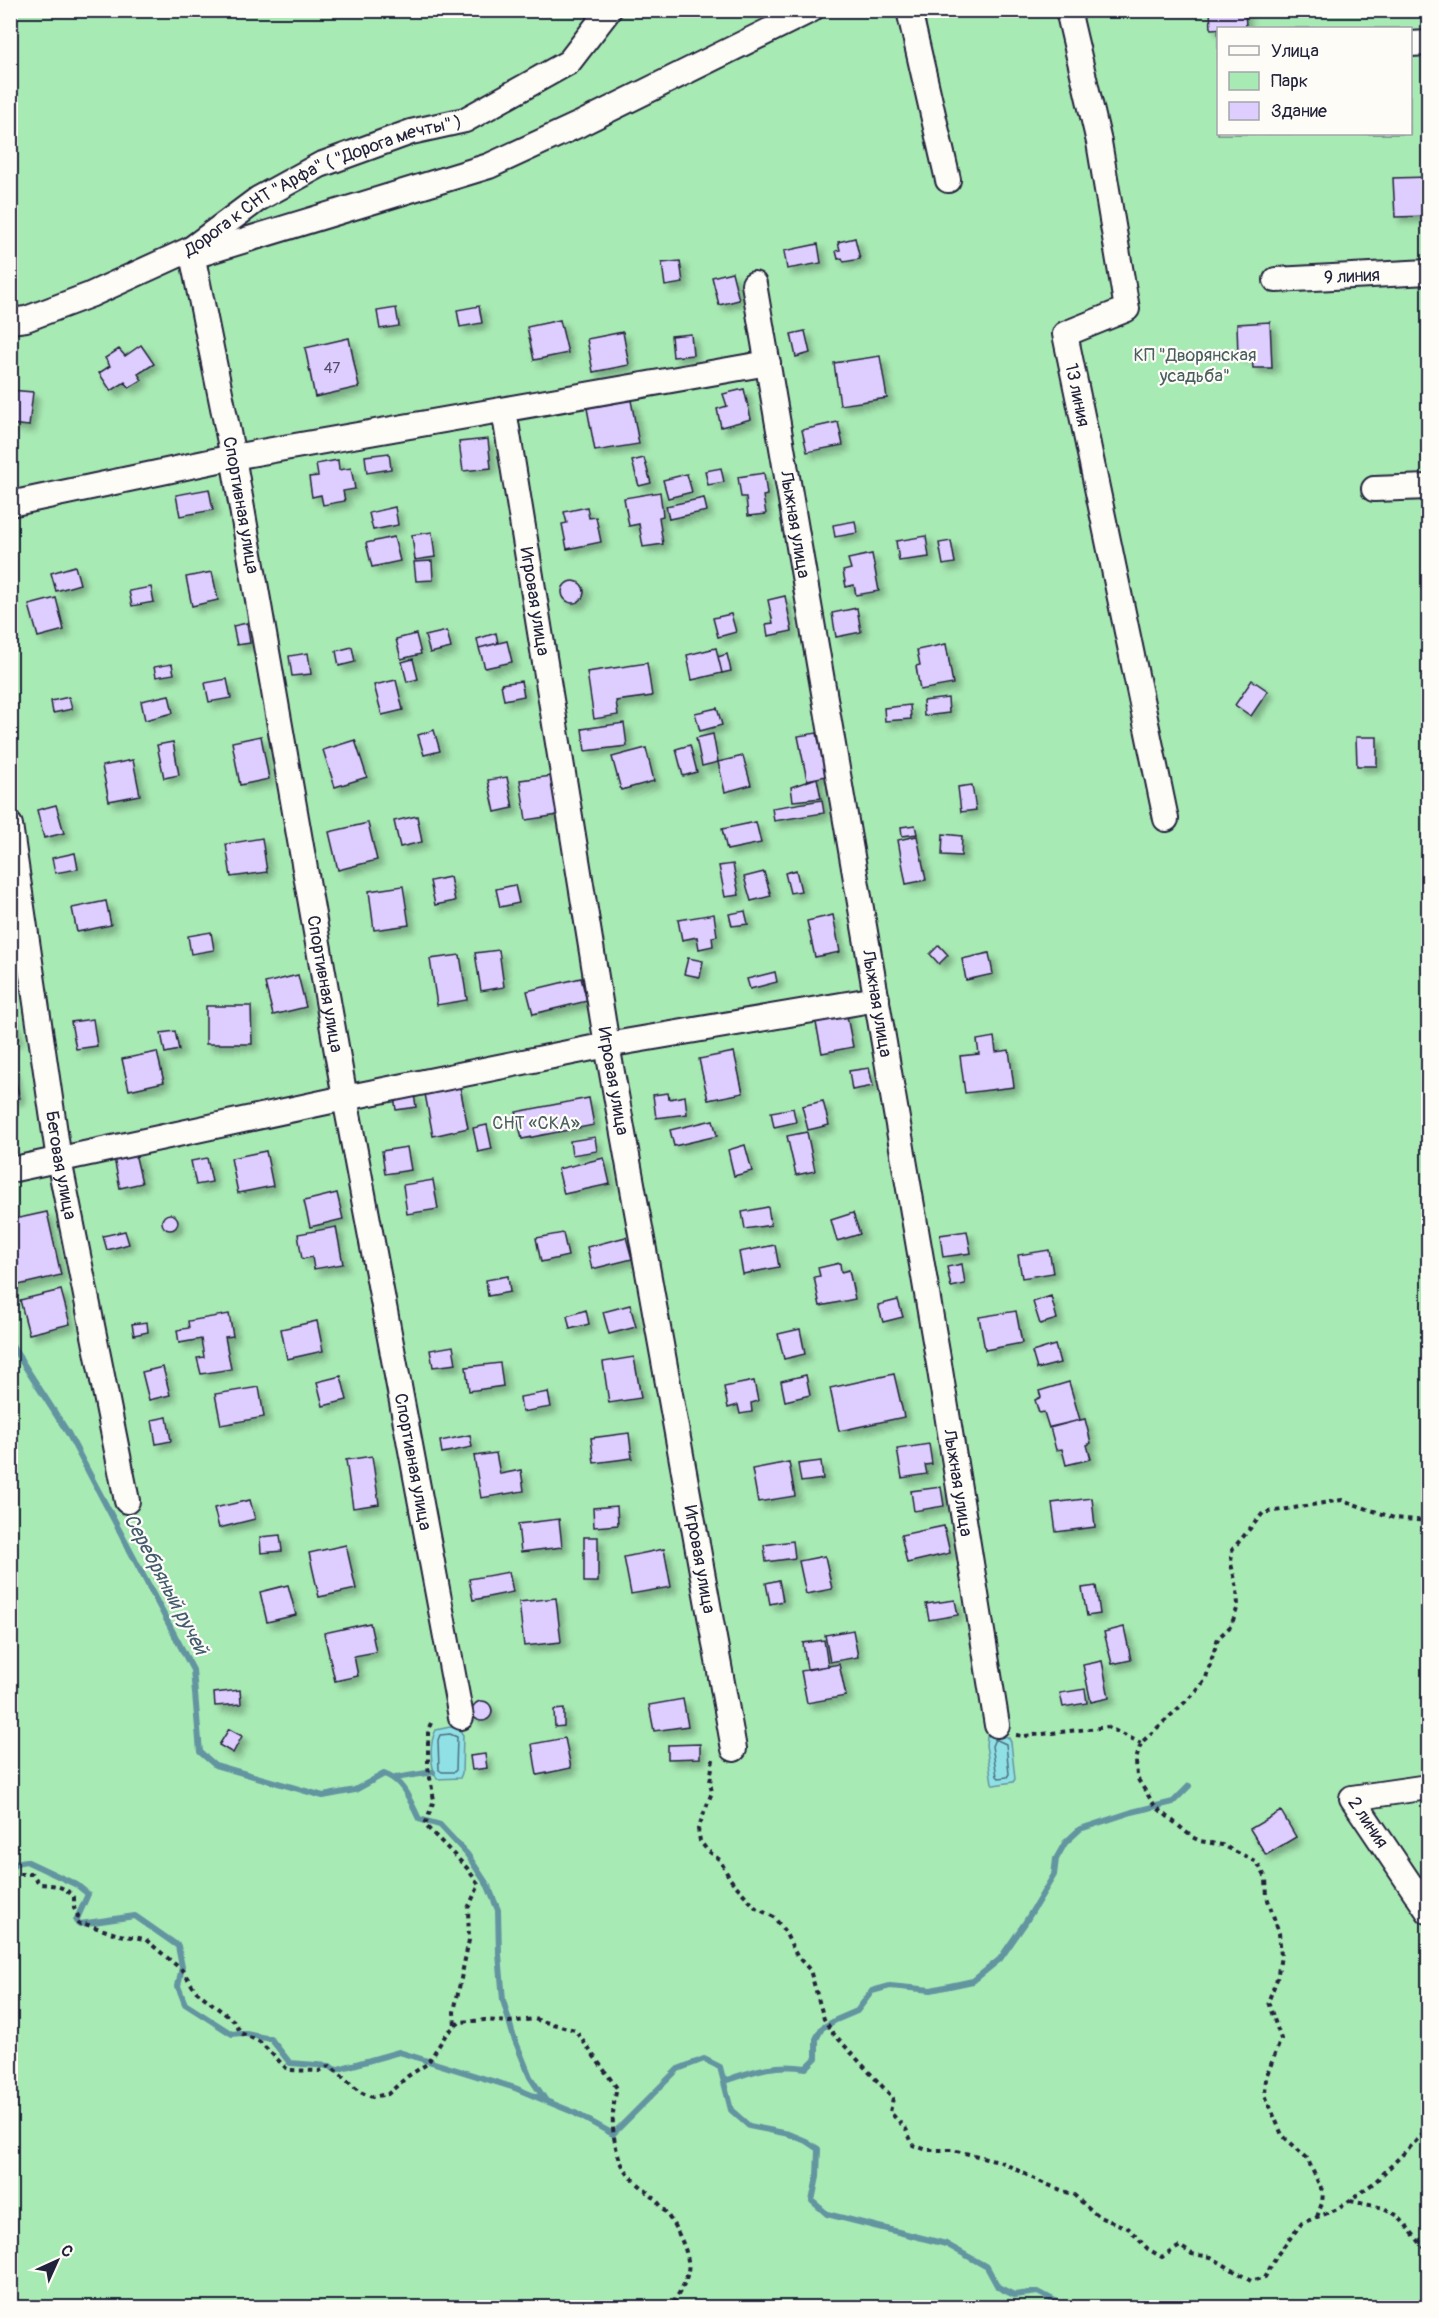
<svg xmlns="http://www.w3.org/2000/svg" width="1439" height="2318" viewBox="0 0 1439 2318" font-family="Pangolin,sans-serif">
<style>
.green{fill:#a8eab4;stroke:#658678;stroke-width:1.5;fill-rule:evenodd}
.water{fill:#8fe1e5;stroke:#6395a1;stroke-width:1.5}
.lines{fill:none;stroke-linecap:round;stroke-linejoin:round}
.shore{stroke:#4e6e7f;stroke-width:1.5}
.stream{stroke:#6395a1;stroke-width:6}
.building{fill:#decdff;stroke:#22223b;stroke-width:1.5;filter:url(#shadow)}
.street-casing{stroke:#22223b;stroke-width:28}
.path{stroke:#22223b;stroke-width:4;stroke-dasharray:4.5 4.5;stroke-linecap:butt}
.street{stroke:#fdfcf7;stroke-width:24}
.labels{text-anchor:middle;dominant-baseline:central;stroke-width:4.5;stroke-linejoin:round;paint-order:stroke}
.number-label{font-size:15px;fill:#514d6c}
.street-label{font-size:18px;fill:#22223b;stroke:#fdfcf7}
.park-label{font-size:18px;fill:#4a5e5f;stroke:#fdfcf7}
.water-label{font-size:20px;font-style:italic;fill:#435b6e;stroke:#fdfcf7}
</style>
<defs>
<filter id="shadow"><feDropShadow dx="5.5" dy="5.5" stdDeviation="3" flood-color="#0004"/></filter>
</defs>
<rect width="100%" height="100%" fill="#fdfcf7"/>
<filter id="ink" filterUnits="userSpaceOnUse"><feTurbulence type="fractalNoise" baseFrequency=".0167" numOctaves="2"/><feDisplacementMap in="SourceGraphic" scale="12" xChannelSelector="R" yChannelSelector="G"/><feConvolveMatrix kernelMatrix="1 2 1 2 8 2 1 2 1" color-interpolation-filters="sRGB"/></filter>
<g filter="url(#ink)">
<path class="green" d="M11 11H1428V2307L11 2308ZM1218 28H1410V134H1218Z"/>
<path class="water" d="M450 1727 459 1729 463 1735 462 1773 460 1778 437 1779C430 1765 429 1743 436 1730Z
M997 1732 1009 1738 1011 1742 1015 1779 1013 1782 994 1785 992 1783 986 1745 987 1736Z"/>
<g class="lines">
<path class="shore" d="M450 1734 457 1737 456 1770 454 1772H442L439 1770 438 1740 440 1735Z
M995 1739 1006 1744 1009 1774 1007 1777 999 1778 997 1776 992 1746Z"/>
<path class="stream" d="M10 1343 68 1433 193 1670 200 1752 215 1765 323 1796 355 1790 384 1774C404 1781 410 1801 419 1819L440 1825 467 1854 488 1886 498 1910 499 1954 503 2000 513 2035 530 2077 546 2101 573 2112 613 2134 678 2069 704 2059 720 2067 731 2110 749 2126 789 2134 806 2141 818 2149 817 2177 812 2201 827 2214 946 2244 987 2267 998 2287 1014 2295 1038 2292 1055 2301 1059 2308
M395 1778 433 1772
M10 1870 16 1863 26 1861 77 1885 88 1894 76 1921 80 1924 135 1916 178 1946 182 1967 178 1986 185 2004 232 2034 241 2033 271 2039 290 2063 330 2066 335 2070 399 2052 515 2088 546 2101
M724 2081C754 2071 774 2063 806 2068L816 2058V2039L822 2028 836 2020 857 2011 872 1991 890 1986 931 1990 973 1981 1000 1959 1025 1923 1054 1875 1056 1859 1065 1843 1080 1829 1132 1812 1173 1802 1189 1786"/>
</g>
<path class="building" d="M1210 10H1245L1246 27 1211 29Z
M1428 177V216L1395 217 1393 178Z
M855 238 860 259 844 262 842 258 838 259 836 251 840 250 838 242Z
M818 244 821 263 787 269 784 251Z
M680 261 683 283 665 286 662 263Z
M732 272 739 300 719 305 712 277Z
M479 306 482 323 460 327 457 310Z
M396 308 399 326 380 329 377 311Z
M560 320 568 353 534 360 527 327Z
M1270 322 1272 368H1253L1252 355 1238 356 1237 324Z
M805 331 810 353 796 357 791 334Z
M623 332 629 365 593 372 587 339Z
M691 334 693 355 673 357 671 336Z
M349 338 359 387 315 397 305 348Z
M141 345 154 364 138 374 142 380 129 388 125 382 111 391 99 373 110 366 105 358 119 349 125 356Z
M880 356 887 398 840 405 834 363Z
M744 389 751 419 721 427 717 409 727 406 723 394Z
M10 390 33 392 29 426 10 424Z
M631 400 639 444 595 451 587 408Z
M838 422 843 445 807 452 802 430Z
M488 439 491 468 463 471 459 442Z
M389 453 391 469 367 473 365 456Z
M644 458 651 483 639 486 632 461Z
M338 460 339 470 351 468 355 489 343 491 345 501 323 505 321 495 312 497 309 477 318 476 316 464Z
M721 468 724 482 708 485 705 471Z
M764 473 767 495 763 496 766 514 748 516 746 497H741L738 477Z
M687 474 692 492 668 498 663 480Z
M209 489 213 510 180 516 176 495Z
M660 492 663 516 659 517 663 544 643 547 639 524 629 526 624 498Z
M704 498 707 511 669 519 666 506Z
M395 507 398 525 373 530 369 513Z
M587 507 589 518 596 517 601 542 567 549 562 524 567 523 564 512Z
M855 521 857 533 835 537 833 525Z
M432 532 435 557 415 560 412 535Z
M926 536 929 557 899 561 896 541Z
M394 537 400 561 372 567 366 543Z
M951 541 955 563 943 565 939 543Z
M872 554 879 591 856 595 854 585 846 587 843 571 851 569 848 559Z
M432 561 433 580 416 581 414 562Z
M75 566 80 584 56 591 51 573Z
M212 572 218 600 192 606 186 577Z
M562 592a11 11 0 1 1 22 0a11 11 0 1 1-22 0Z
M151 587 154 602 132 606 129 591Z
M785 596 792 631 768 636 766 624 773 623 768 600Z
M56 598 64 630 38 637 29 605Z
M857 608 861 632 836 637 832 613Z
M731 614 736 632 718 637 713 618Z
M247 623 250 643 237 645 233 626Z
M447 631 451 648 430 653 425 636Z
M496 633 498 643 479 648 477 639Z
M416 634 421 654 401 659 396 639Z
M507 641 512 662 485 668 479 648Z
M946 644 953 684 920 690 916 666 920 665 917 650Z
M352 647 355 662 339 666 336 651Z
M716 648 722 673 692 680 687 655Z
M308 653 311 674 292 676 289 656Z
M727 654 731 671 722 673 718 657Z
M413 659 418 679 407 682 402 662Z
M647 663 652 696 616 701 618 715 594 719 587 672Z
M172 664 174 674 156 677 154 667Z
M227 679 231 698 209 702 205 683Z
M396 680 403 710 382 715 374 685Z
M1252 680 1268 691 1251 716 1235 705Z
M521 681 524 696 504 700 501 684Z
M169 695 173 713 145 720 141 701Z
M69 697 72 709 53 713 51 701Z
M948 698 949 713 924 716 923 701Z
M910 705 911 719 885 721 884 708Z
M717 708 722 725 700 731 695 713Z
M624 723 627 746 585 751 582 729Z
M434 730 440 751 424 755 418 735Z
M817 733 826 776 807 780 798 736Z
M713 734 718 762 702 766 696 738Z
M261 736 269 779 240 785 232 742Z
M1356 737H1377V766H1357Z
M355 740 367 777 335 787 323 750Z
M173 742 179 775 164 778 157 745Z
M690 745 697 772 683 776 676 749Z
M646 748 654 781 621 790 612 757Z
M743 756 751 785 725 792 718 762Z
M133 760 140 795 109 801 102 766Z
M552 776 558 815 526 820 520 780Z
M507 777 513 808 495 812 488 780Z
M817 778 821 798 793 801 791 787Z
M972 785 976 810 961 812 958 787Z
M822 800 824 813 774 821 772 808Z
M56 805 64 833 44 838 37 810Z
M417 816 422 842 400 847 394 821Z
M756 822 761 843 727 850 722 829Z
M368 823 377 860 338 870 329 832Z
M915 825 917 834 902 836 901 827Z
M943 834 962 836 961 856 942 855Z
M917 836 926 880 906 884 898 840Z
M262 838 267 872 231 877 226 844Z
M75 853 78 869 55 873 52 858Z
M733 864 739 895 725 897 719 866Z
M796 870 801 891 790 893 785 873Z
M764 872 771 896 751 901 744 877Z
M450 877 455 901 435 905 430 881Z
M515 885 519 903 500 907 496 889Z
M403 886 409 925 374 930 369 891Z
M106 901 111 925 77 932 72 908Z
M745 911 748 924 732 926 729 914Z
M714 914 717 936 712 937 713 946 699 949 697 937 682 940 678 920Z
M833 915 840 952 815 957 807 921Z
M211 932 214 950 191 954 188 936Z
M939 945 948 955 939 964 930 954Z
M499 950 504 987 481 991 475 953Z
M989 953 993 974 966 980 962 959Z
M460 955 467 1000 437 1005 430 959Z
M688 958 703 961 700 977 684 974Z
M775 972 777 982 750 989 747 979Z
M298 975 306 1007 273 1015 265 983Z
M581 978 587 1001 533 1014 527 991Z
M206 1006H251L252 1044H206Z
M845 1006 853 1047 822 1053 814 1013Z
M10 1007 18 1039 10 1040Z
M93 1019 97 1046 76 1049 71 1022Z
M175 1031 179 1050 165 1053 161 1033Z
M994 1037 996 1052 1009 1050 1014 1087 965 1093 960 1056 979 1054 977 1040Z
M157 1052 164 1082 129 1090 122 1059Z
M734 1052 743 1093 708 1100 699 1059Z
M10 1062 20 1098 10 1099Z
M869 1068 873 1086 852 1090 849 1071Z
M460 1087 468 1128 433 1136 425 1094Z
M414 1093 416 1107 396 1110 394 1096Z
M668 1093 669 1099 685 1096 687 1114 656 1118 653 1095Z
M589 1098 594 1125 522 1139 516 1112Z
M823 1101 829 1125 808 1130 802 1106Z
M793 1108 796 1122 774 1127 771 1112Z
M713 1120 717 1136 674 1146 670 1130Z
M487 1125 492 1149 478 1152 473 1128Z
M807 1132 815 1171 796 1175 787 1136Z
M595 1137 597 1151 572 1155 570 1141Z
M745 1145 752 1171 734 1176 728 1150Z
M407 1147 411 1170 385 1174 382 1151Z
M266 1151 273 1186 238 1193 231 1158Z
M135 1153 142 1183 120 1188 114 1158Z
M207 1158 212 1182 196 1185 191 1161Z
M604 1158 610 1184 564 1194 558 1169Z
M433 1180 438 1209 407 1214 403 1185Z
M337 1193 343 1219 310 1227 304 1201Z
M768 1207 771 1225 745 1229 742 1212Z
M47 1212 61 1275 10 1287V1265L18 1264 10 1220Z
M853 1213 860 1234 837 1241 831 1220Z
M162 1222a8 8 0 1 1 16 0a8 8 0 1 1-16 0Z
M336 1227 343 1264 314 1269 312 1257 302 1259 298 1234Z
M125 1231 129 1244 107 1250 103 1236Z
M967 1231 971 1253 943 1257 940 1235Z
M563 1233 568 1256 541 1262 536 1238Z
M626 1237 632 1259 592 1269 587 1247Z
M775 1245 779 1267 743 1274 739 1252Z
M1049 1250 1053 1273 1022 1278 1018 1255Z
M840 1263 841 1272 849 1270 855 1299 820 1306 814 1277 820 1276 818 1268Z
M962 1264 965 1284 951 1287 947 1267Z
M508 1276 510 1292 488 1296 486 1280Z
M61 1290 70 1324 29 1334 20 1300Z
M1051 1296 1057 1319 1040 1324 1033 1302Z
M898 1300 903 1317 883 1322 878 1305Z
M630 1305 636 1327 609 1334 603 1312Z
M586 1310 589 1324 570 1329 567 1316Z
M1016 1311 1022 1343 985 1350 979 1317Z
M229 1314 233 1336 225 1337 231 1369 201 1374 197 1358 204 1357 201 1339 179 1343 177 1330 189 1328 188 1321Z
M317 1321 323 1351 287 1359 281 1329Z
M147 1322 148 1332 134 1335 132 1324Z
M800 1329 805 1354 784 1359 778 1334Z
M1055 1345 1060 1363 1037 1369 1032 1352Z
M453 1346 456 1364 433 1367 430 1350Z
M634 1357 641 1398 609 1403 603 1362Z
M500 1363 503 1386 469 1391 466 1367Z
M163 1367 170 1395 149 1400 142 1372Z
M894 1374 904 1417 839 1431 830 1388Z
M806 1375 810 1395 785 1401 781 1381Z
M341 1376 347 1400 323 1406 317 1382Z
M754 1381 758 1401 751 1403 752 1412 740 1414 738 1405 728 1408 724 1387Z
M1069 1382 1080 1420 1049 1428 1044 1412 1039 1413 1035 1400 1041 1397 1039 1391Z
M259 1387 264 1417 221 1425 215 1394Z
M548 1392 551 1407 522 1412 520 1397Z
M167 1417 171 1441 156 1444 152 1420Z
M1085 1419 1091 1443 1087 1445 1091 1459 1066 1465 1062 1449 1056 1450 1050 1427Z
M629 1433 632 1458 594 1463 591 1438Z
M470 1435 472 1447 442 1453 440 1441Z
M929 1444 932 1464 925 1465 927 1474 902 1478 897 1449Z
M496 1453 500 1474 521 1470 524 1491 481 1498 474 1456Z
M372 1456 379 1504 353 1508 346 1460Z
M821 1461 823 1479 801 1482 798 1464Z
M789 1462 795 1496 758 1502 752 1469Z
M941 1487 944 1506 914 1511 911 1491Z
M1092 1498 1095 1527 1056 1532 1052 1503Z
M250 1500 255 1519 219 1528 214 1508Z
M617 1506 618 1525 594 1527 593 1508Z
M559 1519 562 1547 521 1552 518 1524Z
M944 1526 950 1553 907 1563 901 1535Z
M280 1535 282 1551 261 1553 260 1537Z
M584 1537H598V1582H584Z
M793 1541 795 1558 766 1562 764 1545Z
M346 1545 356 1589 319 1597 309 1553Z
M664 1549 671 1587 631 1594 624 1557Z
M825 1556 832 1589 806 1594 799 1561Z
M509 1572 513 1592 473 1600 469 1579Z
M779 1580 783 1601 770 1604 766 1583Z
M288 1585 296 1615 267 1622 260 1592Z
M1096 1586 1100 1614 1087 1616 1082 1588Z
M556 1598 561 1642 524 1646 519 1602Z
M955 1600 958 1615 929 1620 926 1604Z
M370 1623 376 1652 354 1656 358 1676 335 1681 324 1633Z
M1124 1627 1131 1660 1112 1664 1104 1632Z
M853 1630 858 1657 830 1662 825 1635Z
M824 1640 828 1666 807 1669 803 1643Z
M1102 1661 1109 1698 1091 1702 1083 1665Z
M839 1664 846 1696 807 1703 801 1671Z
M1085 1689 1087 1703 1063 1707 1060 1693Z
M240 1690 241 1704 215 1706 214 1693Z
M683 1699 688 1726 654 1731 649 1705Z
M472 1711a10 10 0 1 1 20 0a10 10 0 1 1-20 0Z
M564 1709V1726L555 1727 554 1710Z
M229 1729 242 1736 233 1753 219 1745Z
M565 1738 571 1768 537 1775 532 1744Z
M700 1744V1758L668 1759V1745Z
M485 1754 487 1768 472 1770 470 1756Z
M1281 1811 1296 1837 1266 1855 1250 1829Z"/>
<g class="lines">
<defs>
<g id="street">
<path d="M909 10 948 180"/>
<path id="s1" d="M1068 10 1099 142 1127 309 1065 334 1166 819"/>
<path d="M1410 44 1428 43"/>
<path id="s2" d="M191 249 233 457 345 1098 461 1717"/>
<path d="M193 256 489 166 580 124 811 10"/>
<path id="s3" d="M1276 280 1428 272"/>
<path id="s4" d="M754 284 939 1364 997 1725"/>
<path id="s5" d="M10 321 26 319 90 295 191 249 258 199 320 165 411 132 465 120 569 62 609 10"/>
<path id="s6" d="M504 410 607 1045 734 1749"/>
<path d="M1374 489 1428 487"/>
<path d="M10 504 233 457 768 363"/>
<path id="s7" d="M10 825 59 1160 127 1501"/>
<path d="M10 1170 345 1098 607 1045 877 999"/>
<path id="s8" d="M1428 1787 1352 1798 1428 1911"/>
</g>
</defs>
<use href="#street" class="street-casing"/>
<path class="path" d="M431 1723 428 1730V1767L434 1800 425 1825 467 1868 479 1885 468 1908 469 1940 454 2012 455 2026
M1016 1735 1025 1736 1107 1727 1141 1743
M713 1759 710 1783 712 1792 698 1829 700 1841 707 1850 720 1860 730 1879 756 1908 774 1917 785 1932 797 1956 810 1970 824 2019 833 2033 893 2098 890 2112 906 2129 913 2145 927 2150H952L999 2161 1043 2183 1074 2195 1099 2217 1128 2228 1148 2249 1162 2257 1180 2246 1192 2254 1211 2257 1251 2281 1265 2277 1277 2255 1302 2223 1338 2209 1375 2182 1428 2129
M10 1874H32L40 1884C55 1885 64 1886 74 1897V1908L78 1916 76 1921 80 1924H85L119 1935 145 1939 182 1970 196 1991 234 2021 241 2033 260 2042 288 2070 319 2071 330 2066 360 2092 372 2097 388 2094 408 2076 427 2064 447 2033 460 2022 485 2020 509 2022 534 2019 575 2030 617 2088C611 2113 611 2136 620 2160 626 2175 642 2187 654 2198 668 2212 692 2251 688 2271 686 2284 677 2296 670 2308
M1350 2201 1384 2208 1398 2216 1428 2252
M1317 2217 1322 2203 1323 2193 1307 2158 1282 2135 1265 2095 1266 2077 1281 2039 1268 2002 1277 1979 1281 1956 1279 1933 1267 1897 1266 1878 1257 1862 1222 1845 1200 1841 1192 1837 1155 1806 1137 1778 1136 1760 1141 1743 1197 1691 1206 1678 1218 1638 1231 1626 1238 1606 1237 1588 1231 1564 1232 1550 1263 1513 1342 1500 1394 1518 1428 1521"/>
<use href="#street" class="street"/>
</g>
</g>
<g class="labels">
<g class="number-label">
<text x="332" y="368">47</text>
</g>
<g class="street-label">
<text stroke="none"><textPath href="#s5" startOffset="344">Дорога к СНТ "Арфа" ( "Дорога мечты" )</textPath></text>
<text stroke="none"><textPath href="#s3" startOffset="76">9 линия</textPath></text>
<text stroke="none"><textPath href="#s1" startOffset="434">13 линия</textPath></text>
<text stroke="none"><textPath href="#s2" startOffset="261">Спортивная улица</textPath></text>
<text stroke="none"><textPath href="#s4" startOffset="244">Лыжная улица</textPath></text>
<text stroke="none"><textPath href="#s6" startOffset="194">Игровая улица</textPath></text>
<text stroke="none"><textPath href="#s2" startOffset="747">Спортивная улица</textPath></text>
<text stroke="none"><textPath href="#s4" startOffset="730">Лыжная улица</textPath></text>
<text stroke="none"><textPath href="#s6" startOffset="680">Игровая улица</textPath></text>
<text stroke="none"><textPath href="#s7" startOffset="344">Беговая улица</textPath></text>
<text stroke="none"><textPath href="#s2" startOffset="1233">Спортивная улица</textPath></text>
<text stroke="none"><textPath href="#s4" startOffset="1216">Лыжная улица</textPath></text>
<text stroke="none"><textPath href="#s6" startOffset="1166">Игровая улица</textPath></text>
<text stroke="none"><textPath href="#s8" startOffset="106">2 линия</textPath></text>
</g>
<g class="park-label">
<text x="1195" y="355">КП "Дворянская<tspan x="1195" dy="21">усадьба"</tspan></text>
<text x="536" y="1123">СНТ «СКА»</text>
</g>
<g class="water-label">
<text transform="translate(166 1584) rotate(62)">Серебряный ручей</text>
</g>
</g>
<rect width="1439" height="2318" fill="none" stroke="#fdfcf7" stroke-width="36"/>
<rect x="18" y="18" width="1403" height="2282" fill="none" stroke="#22223b" stroke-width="2" filter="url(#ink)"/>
<rect x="1217" y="27" width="195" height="108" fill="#fdfcf7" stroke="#a5a5ac" stroke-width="1.5"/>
<rect x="1229" y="46" width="30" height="9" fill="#fdfcf7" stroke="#a5a5ac" stroke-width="1.5"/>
<text x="1271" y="57" font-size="18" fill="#22223b">Улица</text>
<rect x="1229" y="72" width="30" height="18" fill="#a8eab4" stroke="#a5a5ac" stroke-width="1.5"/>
<text x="1271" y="87" font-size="18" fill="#22223b">Парк</text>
<rect x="1229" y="102" width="30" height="18" fill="#decdff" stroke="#a5a5ac" stroke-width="1.5"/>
<text x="1271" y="117" font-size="18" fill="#22223b">Здание</text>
<g transform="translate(57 2261) rotate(45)" stroke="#fdfcf7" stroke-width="4.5" paint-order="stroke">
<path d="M0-4.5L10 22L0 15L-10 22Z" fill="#22223b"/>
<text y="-9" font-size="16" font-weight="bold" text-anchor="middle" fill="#22223b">С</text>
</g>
</svg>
